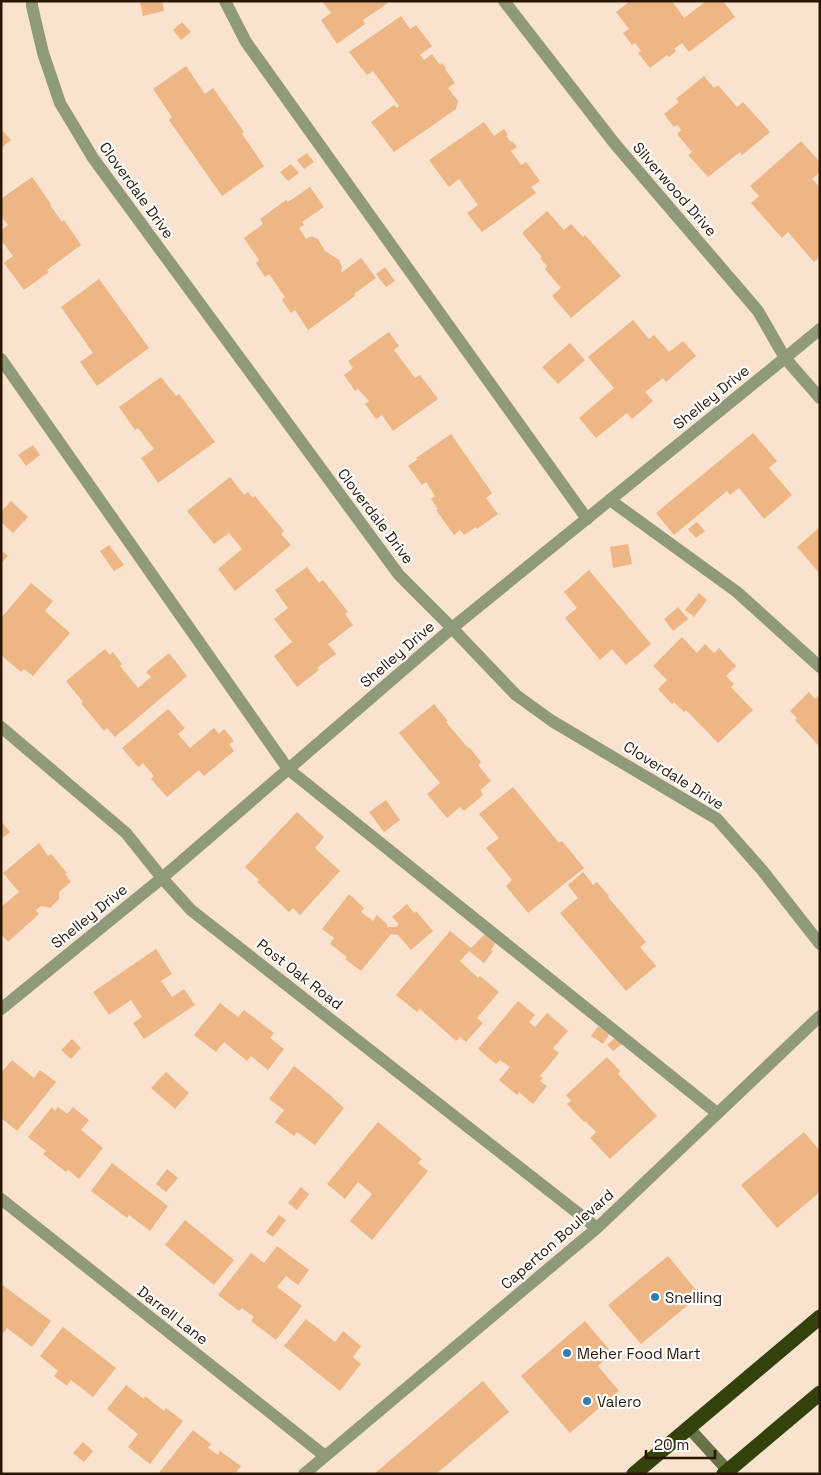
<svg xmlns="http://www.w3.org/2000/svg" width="821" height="1475" viewBox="0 0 821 1475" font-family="'Space Grotesk',sans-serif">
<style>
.building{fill:#edb684}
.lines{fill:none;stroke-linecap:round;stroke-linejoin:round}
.lane{stroke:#8f997c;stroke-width:12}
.street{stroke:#8f997c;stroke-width:12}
.secondary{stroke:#667448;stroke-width:12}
.highway{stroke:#33410a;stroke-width:15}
.poi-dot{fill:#337cb0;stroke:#fff;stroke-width:2}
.labels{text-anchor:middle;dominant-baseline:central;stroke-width:4.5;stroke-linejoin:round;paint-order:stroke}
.street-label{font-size:15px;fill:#291603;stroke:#fff}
.poi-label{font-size:15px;fill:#291603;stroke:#fff;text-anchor:start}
</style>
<rect width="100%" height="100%" fill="#f9e2ce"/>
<path class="building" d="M140 1H162L164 11 143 16Z
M322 1H386L388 3 363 20 365 24 337 44 321 20 331 13Z
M630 1H672L684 18 706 1H723L735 17 689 52 682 43 674 49 676 51 669 57 667 55 650 68 638 53 641 51 635 43 632 45 623 33 629 29 616 12Z
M401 16 410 29 416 25 432 46 420 55 424 60 432 54 440 65 442 63 446 68 445 69 455 83 448 88 458 101 456 109 394 152 371 122 394 105 397 108 399 106 373 71 367 75 349 52Z
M182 22 191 32 181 40 173 30Z
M186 66 205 94 213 88 244 132 242 134 264 166 222 196 169 120 172 117 153 89Z
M704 76 714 88 718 85 737 107 743 102 770 132 742 155 740 152 708 177 688 155 692 152 677 134 681 130 677 125 674 127 664 114 679 102 676 99Z
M484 122 494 136 504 129 508 135 506 136 511 142 512 141 517 147 511 151 521 165 526 162 540 181 531 187 536 193 482 232 467 213 478 205 459 179 449 187 429 160Z
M1 129 11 140 1 148Z
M801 141 820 162V172L812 179 820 187V257L814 262 788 232 782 238 751 203 759 196 750 186Z
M307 153 314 162 304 169 297 160Z
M291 164 299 173 288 181 280 172Z
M32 177 51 204 50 205 62 222 64 220 81 245 47 270 49 272 24 290 4 263 13 256 1 240V230L8 225 1 216V199Z
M310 187 324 207 302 222 304 225 299 228 306 239 312 236 318 239 325 251 339 260 342 267 341 273 361 258 376 278 354 294 355 296 308 330 295 310 291 313 282 300 285 297 269 274 265 277 256 263 259 260 244 238 263 224 260 219 286 200 288 202Z
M547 211 564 230 571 224 583 237 585 235 621 276 571 318 552 296 561 288 545 269 547 266 540 258 542 257 522 233Z
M385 267 395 281 386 287 376 274Z
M99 279 149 348 97 386 80 362 93 353 61 307Z
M633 320 649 339 654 335 669 352 683 341 696 356 666 382 663 378 645 392 653 401 632 419 627 413 596 438 579 418 614 388 588 357Z
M389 332 399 346 394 350 415 378 420 375 438 399 393 431 382 415 376 419 365 404 369 401 358 389 355 391 344 375 353 368 348 361Z
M570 343 585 360 558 384 542 367Z
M161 377 176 396 179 394 215 442 158 483 141 458 154 449 138 428 135 430 119 407Z
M753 433 777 461 769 468 792 495 764 519 739 488 730 495 727 491 674 535 656 513Z
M451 434 492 493 486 498 498 514 477 529 476 527 464 535 460 530 454 535 436 510 438 509 431 499 435 496 426 482 422 485 408 466 418 459 416 458Z
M33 445 40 455 26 466 18 455Z
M230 477 244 495 248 492 253 498 255 496 284 531 281 534 291 545 235 591 218 569 242 549 229 533 214 544 187 511Z
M11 501 28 517 13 533 1 522V512Z
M697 522 705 531 696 538 688 529Z
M820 527V574L797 547Z
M628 544 632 564 613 568 610 547Z
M109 545 124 565 114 571 100 551Z
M1 550 8 556 1 563Z
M307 567 319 583 323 580 348 612 345 614 353 625 328 644 336 654 317 668 319 670 297 687 274 656 292 642 274 619 288 608 275 590Z
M589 570 651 644 626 665 612 649 600 660 565 618 577 608 564 592Z
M31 583 53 601 45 611 70 633 33 676 24 669 21 672 1 655V618Z
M699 593 707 600 694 617 685 610Z
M678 607 688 619 673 631 664 619Z
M682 637 697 653 705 644 714 653 719 648 736 666 726 676 734 684 731 687 753 710 718 743 686 710 684 712 674 702 672 704 658 689 667 680 653 666Z
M105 649 110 655 113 652 122 664 120 666 138 688 151 677 146 672 169 653 187 676 115 737 107 728 104 731 81 703 83 702 66 681Z
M809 692 815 699 820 695V747L795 720 797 718 790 711Z
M434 704 447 720 446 722 468 748 469 747 481 762 478 765 491 781 480 790 483 795 464 811 460 807 447 818 427 794 440 783 399 733Z
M168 709 185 728 178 734 190 748 214 728 219 734 224 729 234 741 229 744 234 751 204 776 199 770 167 797 151 779 154 776 143 763 138 767 122 748Z
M513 787 559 843 562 841 584 868 528 913 506 886 512 880 486 848 499 838 479 814Z
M386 800 400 820 384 832 369 812Z
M297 812 324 837 315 848 340 871 300 915 293 908 289 912 257 882 259 880 245 867Z
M1 821 10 832 1 839Z
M39 843 48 856 51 854 67 873 65 874 71 882 59 892V899L50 908 41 906 36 910 39 914 8 942 1 934V907L19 892 3 873Z
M583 872 593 885 597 882 609 896 608 897 646 942 640 947 656 966 626 991 560 913 578 898 568 885Z
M349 894 364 908 361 912 373 921 377 915 387 924V927H396L399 924 392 917 407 904 414 913 416 911 433 931 411 950 398 935 391 934 361 971 345 959 347 957 330 944 334 938 322 929Z
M450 931 471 948 485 934 496 942 491 950 493 951 484 963 469 951 460 961 478 978 480 976 499 992 477 1018 483 1023 466 1042 460 1037 456 1041 420 1009 417 1012 396 995Z
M156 949 172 974 161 981 172 997 184 989 195 1005 144 1039 133 1023 142 1017 131 1000 109 1015 93 992Z
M518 1001 535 1015 529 1022 535 1027 547 1013 568 1031 553 1048 559 1053 540 1076 543 1078 540 1081 547 1086 533 1104 519 1092 517 1095 499 1080 510 1067 500 1060 496 1064 478 1049Z
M220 1003 238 1017 244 1010 274 1033 270 1038 284 1049 268 1070 251 1056 247 1061 224 1042 216 1052 194 1035Z
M598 1026 610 1033 603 1044 591 1036Z
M616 1037 622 1044 613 1051 607 1045Z
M72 1039 81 1048 71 1059 61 1050Z
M607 1057 620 1071 618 1074 657 1116 610 1159 590 1138 596 1132 585 1121 584 1122 567 1104 571 1101 566 1095Z
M12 1060 34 1078 40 1070 56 1082 17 1131 1 1118V1073Z
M294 1066 330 1095 344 1108 315 1145 297 1132 294 1136 275 1122 284 1110 269 1099Z
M166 1072 189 1093 175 1109 151 1088Z
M52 1107 55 1111 58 1107 67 1114 73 1107 89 1120 81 1130 103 1148 79 1179 68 1170 66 1172 43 1154 46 1151 28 1137Z
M378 1122 422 1159 418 1163 428 1171 372 1240 350 1221 372 1194 358 1182 345 1199 327 1184Z
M804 1132 820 1151V1192L777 1228 741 1185Z
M112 1163 168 1206 150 1231 129 1215 127 1218 91 1191Z
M167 1169 178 1178 166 1192 156 1184Z
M301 1187 309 1194 297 1210 288 1203Z
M279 1215 286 1220 273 1237 266 1232Z
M185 1220 234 1260 214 1285 165 1245Z
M277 1246 309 1270 298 1285 286 1276 277 1287 302 1306 276 1340 251 1321 254 1317 242 1308 239 1311 218 1295 251 1253 264 1263Z
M668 1256 700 1295 641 1344 608 1305Z
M1 1284 51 1321 32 1347 7 1328 1 1336Z
M306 1319 335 1342 343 1331 361 1346 353 1357 361 1364 340 1391 284 1346Z
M585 1321 612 1353 598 1366 619 1391 570 1433 521 1376Z
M63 1327 116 1368 93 1397 71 1380 67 1386 54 1376 58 1371 40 1356Z
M483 1381 509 1412 436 1474H374Z
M126 1385 144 1399 145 1396 164 1411 166 1408 183 1421 150 1464 128 1447 138 1434 107 1409Z
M193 1430 211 1444 208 1448 218 1455 220 1451 241 1466 235 1474H158Z
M83 1442 93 1451 84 1462 73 1453Z"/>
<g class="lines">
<path class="lane" d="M225 1 246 42 587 519
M1 359 288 769 717 1113
M610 500 737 592 820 667"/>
<path class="street" d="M32 1V6L43 53 60 103 93 158 399 575 452 628 516 695 552 721 717 819 762 870 820 944
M504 1 615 144 758 311 785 358 820 398
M1 727 126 833 162 878 191 910 597 1228
M1 1009 162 878 452 628 785 358 820 329
M1 1199 325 1456
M304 1474 597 1228 820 1016"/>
<path class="secondary" d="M688 1427 731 1474"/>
<path class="highway" d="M634 1474 820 1317
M724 1474 820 1393"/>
</g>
<g class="poi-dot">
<circle cx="655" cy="1297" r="5"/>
<circle cx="567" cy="1353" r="5"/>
<circle cx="587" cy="1401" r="5"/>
</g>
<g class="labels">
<g class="street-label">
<text transform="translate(675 189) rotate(49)">Silverwood Drive</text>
<text transform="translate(137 190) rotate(54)">Cloverdale Drive</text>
<text transform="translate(711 397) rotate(-39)">Shelley Drive</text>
<text transform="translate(376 516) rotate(53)">Cloverdale Drive</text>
<text transform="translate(397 654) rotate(-41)">Shelley Drive</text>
<text transform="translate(674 775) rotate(32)">Cloverdale Drive</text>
<text transform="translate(89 916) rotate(-39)">Shelley Drive</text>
<text transform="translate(300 974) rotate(38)">Post Oak Road</text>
<text transform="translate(557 1239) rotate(-41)">Caperton Boulevard</text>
<text transform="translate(173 1315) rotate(38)">Darrell Lane</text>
</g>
<g class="poi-label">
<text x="665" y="1297">Snelling</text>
<text x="577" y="1353">Meher Food Mart</text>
<text x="597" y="1401">Valero</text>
</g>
</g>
<rect width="821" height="1475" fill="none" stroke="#291603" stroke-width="5"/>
<path d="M646 1450v8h69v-8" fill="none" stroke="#291603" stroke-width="2.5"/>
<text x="654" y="1450" font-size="15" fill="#291603" stroke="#ffffff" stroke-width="4" paint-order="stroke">20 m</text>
</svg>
